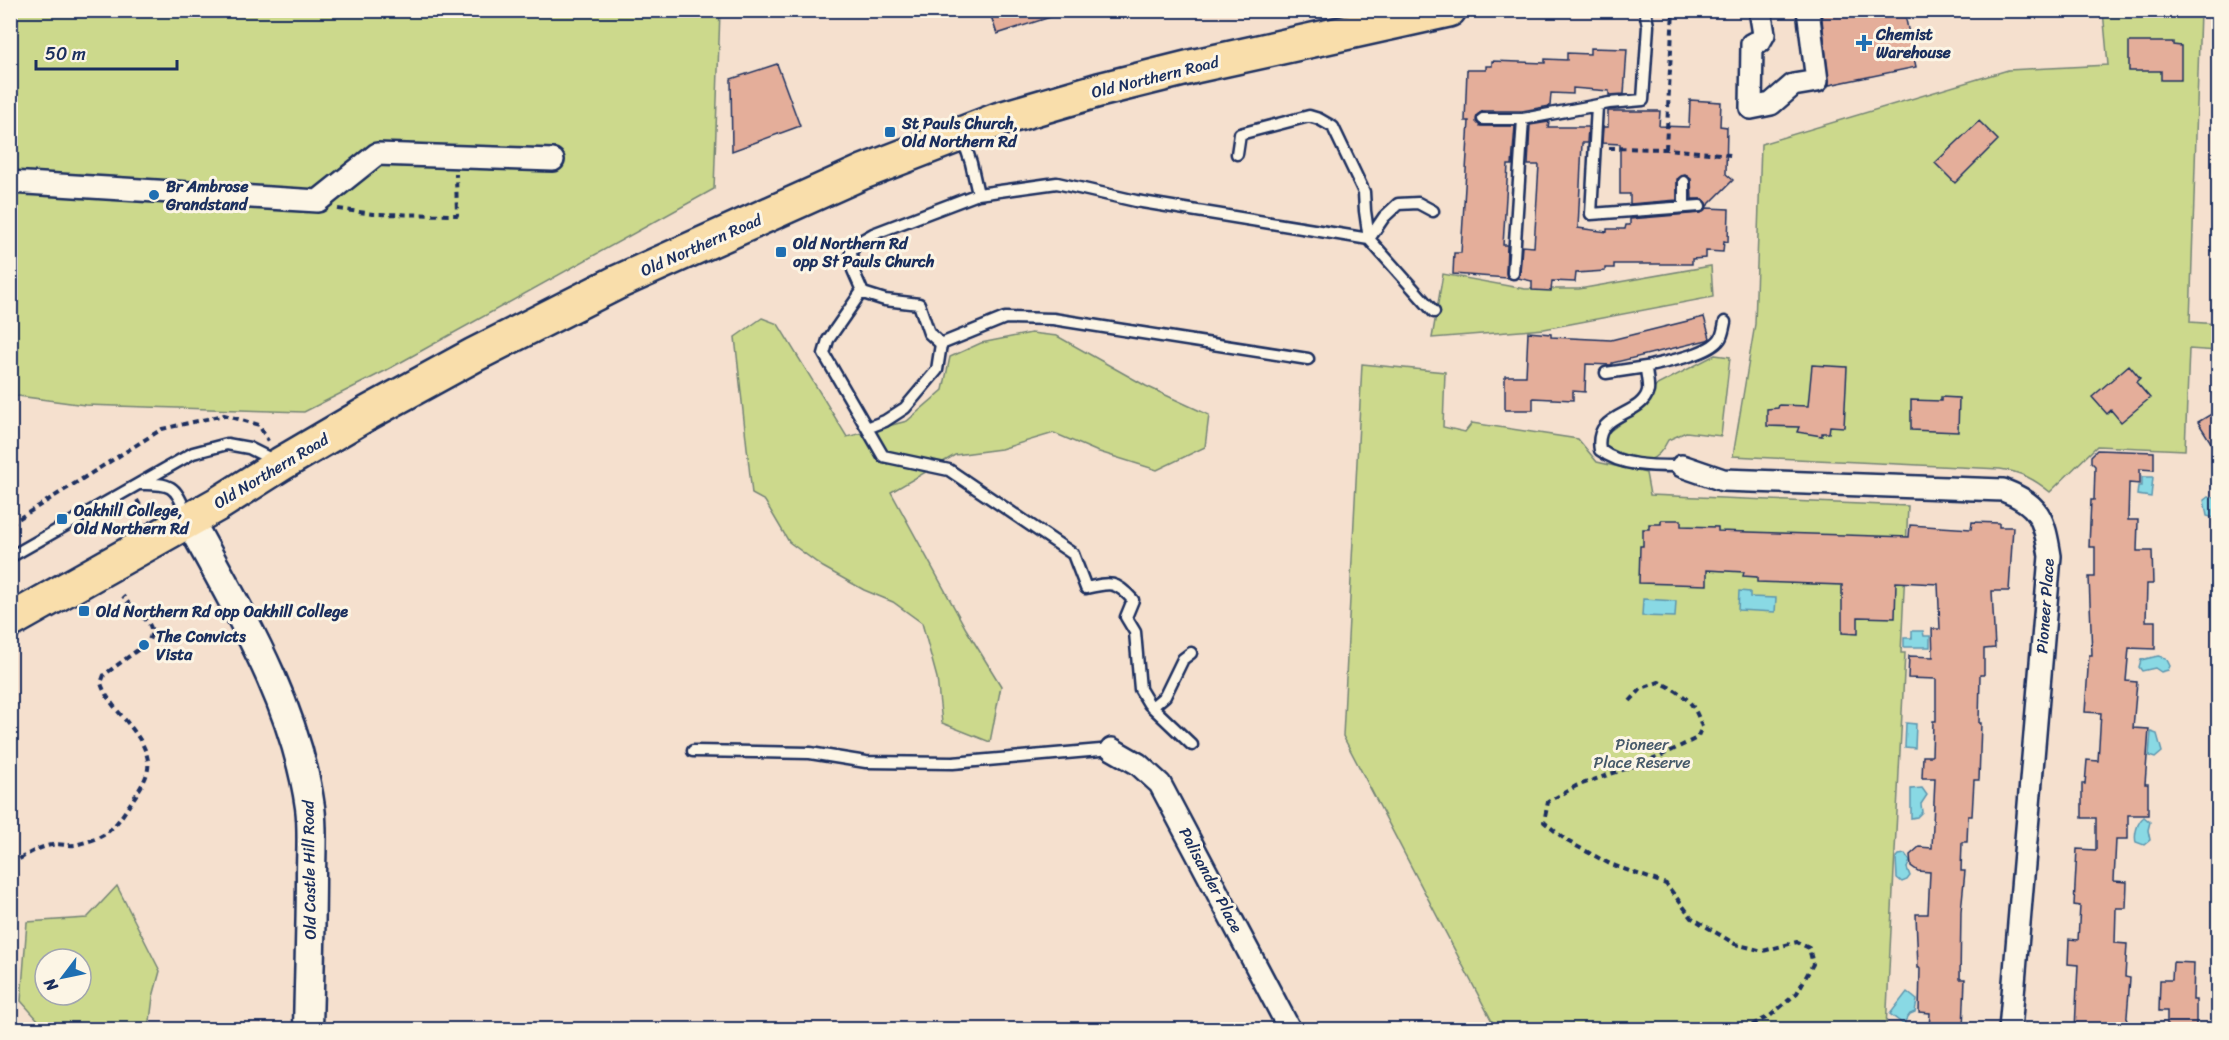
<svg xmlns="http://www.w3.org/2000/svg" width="2229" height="1040" viewBox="0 0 2229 1040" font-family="Sriracha,sans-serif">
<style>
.green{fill:#ccd98c;stroke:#748475;stroke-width:1.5;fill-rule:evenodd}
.water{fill:#89d9e4;stroke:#5d95ae;stroke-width:1.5}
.building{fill:#e4ae9a;stroke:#1b2f5e;stroke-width:1.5}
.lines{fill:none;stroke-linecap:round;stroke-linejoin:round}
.lane-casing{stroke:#1b2f5e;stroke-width:15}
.street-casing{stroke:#1b2f5e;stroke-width:26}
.secondary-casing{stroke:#1b2f5e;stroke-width:33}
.primary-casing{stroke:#1b2f5e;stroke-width:38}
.path{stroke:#1b2f5e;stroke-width:4;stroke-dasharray:6 4.5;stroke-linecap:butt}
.lane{stroke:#fcf5e5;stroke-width:10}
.street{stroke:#fcf5e5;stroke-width:21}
.secondary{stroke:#fcf5e5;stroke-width:28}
.primary{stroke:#f9deab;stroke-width:33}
.poi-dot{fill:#1f6fb2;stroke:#fcf5e5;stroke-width:2}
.labels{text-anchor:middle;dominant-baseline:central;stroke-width:6;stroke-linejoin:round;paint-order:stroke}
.poi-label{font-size:16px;font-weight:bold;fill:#1b2f5e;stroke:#fcf5e5;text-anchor:start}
.street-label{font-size:16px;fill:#1b2f5e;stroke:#fcf5e5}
.park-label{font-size:16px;fill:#475a6a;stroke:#fcf5e5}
</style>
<rect width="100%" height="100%" fill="#f5e0ce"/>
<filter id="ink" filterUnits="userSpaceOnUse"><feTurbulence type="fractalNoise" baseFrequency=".0167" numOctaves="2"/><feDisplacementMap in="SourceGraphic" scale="12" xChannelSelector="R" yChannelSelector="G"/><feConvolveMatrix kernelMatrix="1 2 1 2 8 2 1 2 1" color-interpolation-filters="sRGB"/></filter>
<g filter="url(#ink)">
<path class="green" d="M11 11H720L714 189 385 371 304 412 85 405 11 395Z
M2103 11H2200L2190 322 2218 324V351L2189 349 2185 450 2097 446 2050 492C2034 479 2021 472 2000 469L1733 456 1755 324 1761 144 2008 70 2108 65Z
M1711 266 1713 297 1544 329 1432 338 1443 274 1525 289H1579Z
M762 318 778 324 847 437 907 421 943 390 950 357 981 343 1031 333 1057 336 1146 386 1209 415 1205 447 1157 470 1096 451 1054 433 1001 449 955 455 891 492 966 629 1001 686 990 742 942 723 937 678 922 623 893 602 864 590 823 567 789 542 765 501 752 494 735 337Z
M1715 355 1730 357 1721 436 1686 432 1668 440C1655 468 1638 462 1612 460L1603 446 1602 437 1637 411 1657 385Z
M1362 364 1445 372 1443 427 1465 432 1472 423 1578 439 1597 462 1646 473 1650 495 1908 506 1901 653H1905L1886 1029H1496L1343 736Z
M117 886 160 971 153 997 149 1029H40L39 1021 21 1001 27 922 87 918ZM45 959H81V995H45Z"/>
<path class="water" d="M2142 477H2153L2151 497 2137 495 2138 486H2142Z
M2208 497 2218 498V515L2214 518 2207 516 2204 500Z
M1739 591 1750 592V597L1776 598 1775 612 1738 610Z
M1643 599 1676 601 1675 617 1642 616Z
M1912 631H1923L1924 636H1930V647H1904V638H1912Z
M2158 656 2166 658 2170 666 2168 670 2161 672 2155 668 2142 671 2139 667 2141 660Z
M1906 723 1916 724 1915 748 1905 747Z
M2151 732 2157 734 2162 752 2155 758 2149 756Z
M1922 788 1927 795 1921 804 1922 812 1917 817 1911 818V789Z
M2144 817 2150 822 2148 830 2150 840 2144 845 2136 842C2134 835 2137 822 2144 817Z
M1905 854 1910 861 1907 868 1910 876 1907 880 1902 882 1897 878 1896 858 1899 855Z
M1907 992 1917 1000 1915 1012 1910 1014 1903 1024 1890 1014Z"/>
<path class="building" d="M989 10H1060V14L997 34Z
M1821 10H1904L1916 67 1829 85Z
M2129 42H2173V45L2181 46V80H2161V71H2129Z
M1590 48 1627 49 1624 94 1609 95V91L1573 88V94L1551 93 1550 106 1522 111H1483L1477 115 1476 122 1480 126H1515L1512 165H1508L1503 245H1507L1506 273 1507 278 1453 274 1454 253H1461L1469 121H1465L1467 70H1486V66H1492V61L1545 63V59L1567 60V53L1590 54Z
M777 64 800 126 732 151 731 79Z
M1690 100 1721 102 1720 126 1727 127 1726 174 1733 180 1707 206 1703 199H1692L1691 179 1685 175 1677 179V200L1630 204V194H1620V144L1602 143 1603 127H1608V111H1660L1659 126 1689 127Z
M1979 121 1998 140 1955 183 1935 163Z
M1549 122 1548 127H1588L1587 143H1582L1578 228 1607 232V229H1625L1626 225H1630V219L1701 213 1707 208 1729 209 1728 242 1724 241 1723 252 1706 251V258L1692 259V264H1614V268H1605V271L1576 273 1575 282 1552 281 1551 291 1532 290V281L1518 278 1520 273 1522 246 1534 247 1539 165H1528L1530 125Z
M1704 317 1710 338 1707 340 1612 363V365L1586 364 1585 392 1573 391V400L1533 398V410H1505V376H1526L1528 332 1551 334V337L1611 340Z
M1812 365 1847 367 1844 427 1830 426 1829 433H1822V436L1797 432 1799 427 1767 426V409L1778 408 1779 405 1808 406Z
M2129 365 2140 378 2136 382 2150 398 2121 422 2111 410 2107 414 2092 397Z
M1941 397 1959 398 1958 432 1911 430V400L1941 401Z
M2218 410V454L2198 422Z
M2097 450 2154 452V470L2140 469V484L2129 483 2128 520H2138L2137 551H2152L2153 584H2147L2146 621H2155V649L2129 648 2126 681 2137 682 2133 728 2149 729 2145 784H2148V815H2128V839H2116L2114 881 2127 882 2126 908H2116L2115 943 2127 944 2125 977 2130 978 2126 1029H2075L2078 965 2068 964 2069 939 2078 940 2080 906 2074 905 2077 849 2096 850V818H2082V784H2085L2087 760 2098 761 2101 713 2085 712 2089 655H2092L2089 577H2095V547H2089L2091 500H2094L2095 466 2091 462V456Z
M1661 520H1681V526L1718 527V531L1909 537 1910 525 1971 529 1972 522 1999 523V527H2013L2009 591H1992L1995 648 1984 649V675H1980L1979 723H1981L1979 780H1974L1972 816H1968L1967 842H1962L1961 871H1965L1961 911 1960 979H1965L1963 1029H1929L1930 1013 1919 1012 1920 968H1918L1916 914H1928L1930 872 1918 871 1911 866 1910 855 1919 847 1932 848 1935 778H1922L1923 756H1932L1933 721H1936V679L1908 678 1909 656 1933 657 1932 629H1940L1938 584 1896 582 1895 618 1858 617V634L1842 633V585L1757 582V577L1743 576 1744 572 1707 570V585L1639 583 1640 546H1643V529H1649V524H1661Z
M2173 962 2194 963 2193 1000H2196V1029H2167V1011H2159L2160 980H2172Z"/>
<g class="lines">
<defs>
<path id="lane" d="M1597 106 1591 214 1700 206
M1483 119H1523L1609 103 1643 100 1648 26 1645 10
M962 136 971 163 978 194 1057 183 1136 201 1369 239 1434 312
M1237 154 1240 134 1309 116 1319 119 1333 127 1364 192 1365 211 1369 239 1384 217 1398 204 1418 203 1433 211
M1684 182V207
M1513 273 1523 119
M862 291 828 340 824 354 883 456 949 470 1073 554 1086 588C1111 582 1116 581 1133 600L1126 617 1135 632 1140 689 1149 704 1192 745
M941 344 1005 318 1053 319 1308 359
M1646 367C1664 362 1713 354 1721 337 1723 333 1724 327 1725 322
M1606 373 1646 367C1646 374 1649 384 1648 391 1641 418 1593 411 1600 450 1622 467 1655 466 1682 466
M867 428 885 421 905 408 937 370 941 344 929 333 919 304 885 300 863 293 853 270 851 252 857 243 873 234 978 194
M139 484C176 483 174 487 189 518
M10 557 193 453 227 444 249 448 275 461
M1152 707 1165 696 1183 659 1191 653
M693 751 810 753 866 762 953 763 1112 749"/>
<path id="street" d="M1760 10 1764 34 1760 41 1752 44 1751 108 1771 104 1793 85 1817 81 1808 10
M10 182 318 201 377 154 553 160
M1682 466 1723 480 2003 490C2040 504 2044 519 2050 556L2010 1030
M1112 749 1138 764 1160 784 1290 1030"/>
<path id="secondary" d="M189 520C239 612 295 702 310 807 313 829 311 853 311 875 311 927 309 978 308 1030"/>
<path id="primary" d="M10 621 218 504 281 464 368 413 474 355 618 282 863 172 1000 119 1099 90 1195 66 1449 10"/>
</defs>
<use href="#lane" class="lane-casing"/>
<use href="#street" class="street-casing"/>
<use href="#secondary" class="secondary-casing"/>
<use href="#primary" class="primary-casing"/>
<path class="path" d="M1609 148 1666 149 1731 155
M1666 149 1673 10
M338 209 373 214 457 215 456 174
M137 500 144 512
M10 524 162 429 224 415 259 425 268 441
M1630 701 1642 688 1659 682C1683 693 1694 701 1702 727L1697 738 1654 759 1576 786 1548 802 1544 822 1567 841 1610 864 1666 884 1692 918 1735 944 1763 951 1797 942 1809 948 1813 964 1797 993 1770 1016 1750 1026
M10 864C24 857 37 847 52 845 59 843 67 846 75 845 83 843 98 839 105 834 118 825 127 808 136 795 142 785 150 773 148 761 144 731 109 710 101 683L104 675 147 643C159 626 144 619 133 608 129 604 126 600 123 596
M1744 1030 1750 1026 1796 1030"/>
<use href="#lane" class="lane"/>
<use href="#street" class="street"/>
<use href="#secondary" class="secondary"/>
<use href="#primary" class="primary"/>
</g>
</g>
<g class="poi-dot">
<path d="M1861 34h6v6h6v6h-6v6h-6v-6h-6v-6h6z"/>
<rect x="884" y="126" width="12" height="12" rx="3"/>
<circle cx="154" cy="195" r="6"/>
<rect x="775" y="246" width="12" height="12" rx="3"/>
<rect x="56" y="513" width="12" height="12" rx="3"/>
<rect x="78" y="605" width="12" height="12" rx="3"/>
<circle cx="144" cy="645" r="6"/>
</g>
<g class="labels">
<g class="poi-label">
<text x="1876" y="34">Chemist<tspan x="1876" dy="18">Warehouse</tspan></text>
<text x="902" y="123">St Pauls Church,<tspan x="902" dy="18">Old Northern Rd</tspan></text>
<text x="166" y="186">Br Ambrose<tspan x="166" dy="18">Grandstand</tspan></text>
<text x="793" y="243">Old Northern Rd<tspan x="793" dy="18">opp St Pauls Church</tspan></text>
<text x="74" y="510">Oakhill College,<tspan x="74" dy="18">Old Northern Rd</tspan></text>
<text x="96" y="611">Old Northern Rd opp Oakhill College</text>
<text x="156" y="636">The Convicts<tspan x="156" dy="18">Vista</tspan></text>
</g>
<g class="street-label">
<text transform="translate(1155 77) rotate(-14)">Old Northern Road</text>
<text transform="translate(701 245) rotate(-24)">Old Northern Road</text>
<text transform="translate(271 471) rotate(-31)">Old Northern Road</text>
<text transform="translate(2045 606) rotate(-86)">Pioneer Place</text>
<text transform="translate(309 870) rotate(-91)">Old Castle Hill Road</text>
<text transform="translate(1211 880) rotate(62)">Palisander Place</text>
</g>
<g class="park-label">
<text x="1642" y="744">Pioneer<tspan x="1642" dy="18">Place Reserve</tspan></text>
</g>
</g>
<rect width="2229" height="1040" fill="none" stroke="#fcf5e5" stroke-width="36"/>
<rect x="18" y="18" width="2193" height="1004" fill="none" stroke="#1b2f5e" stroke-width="2" filter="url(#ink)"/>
<g transform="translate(63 977) rotate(238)"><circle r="28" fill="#fcf5e5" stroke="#a2a6af" stroke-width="1.5"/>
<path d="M0-4.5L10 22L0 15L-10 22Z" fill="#1f6fb2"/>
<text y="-9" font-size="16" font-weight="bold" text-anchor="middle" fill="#1b2f5e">N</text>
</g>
<path d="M36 60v9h141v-9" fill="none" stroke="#1b2f5e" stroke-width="3"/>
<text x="45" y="60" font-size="18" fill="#1b2f5e" stroke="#fcf5e5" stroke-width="4.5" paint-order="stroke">50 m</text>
</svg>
